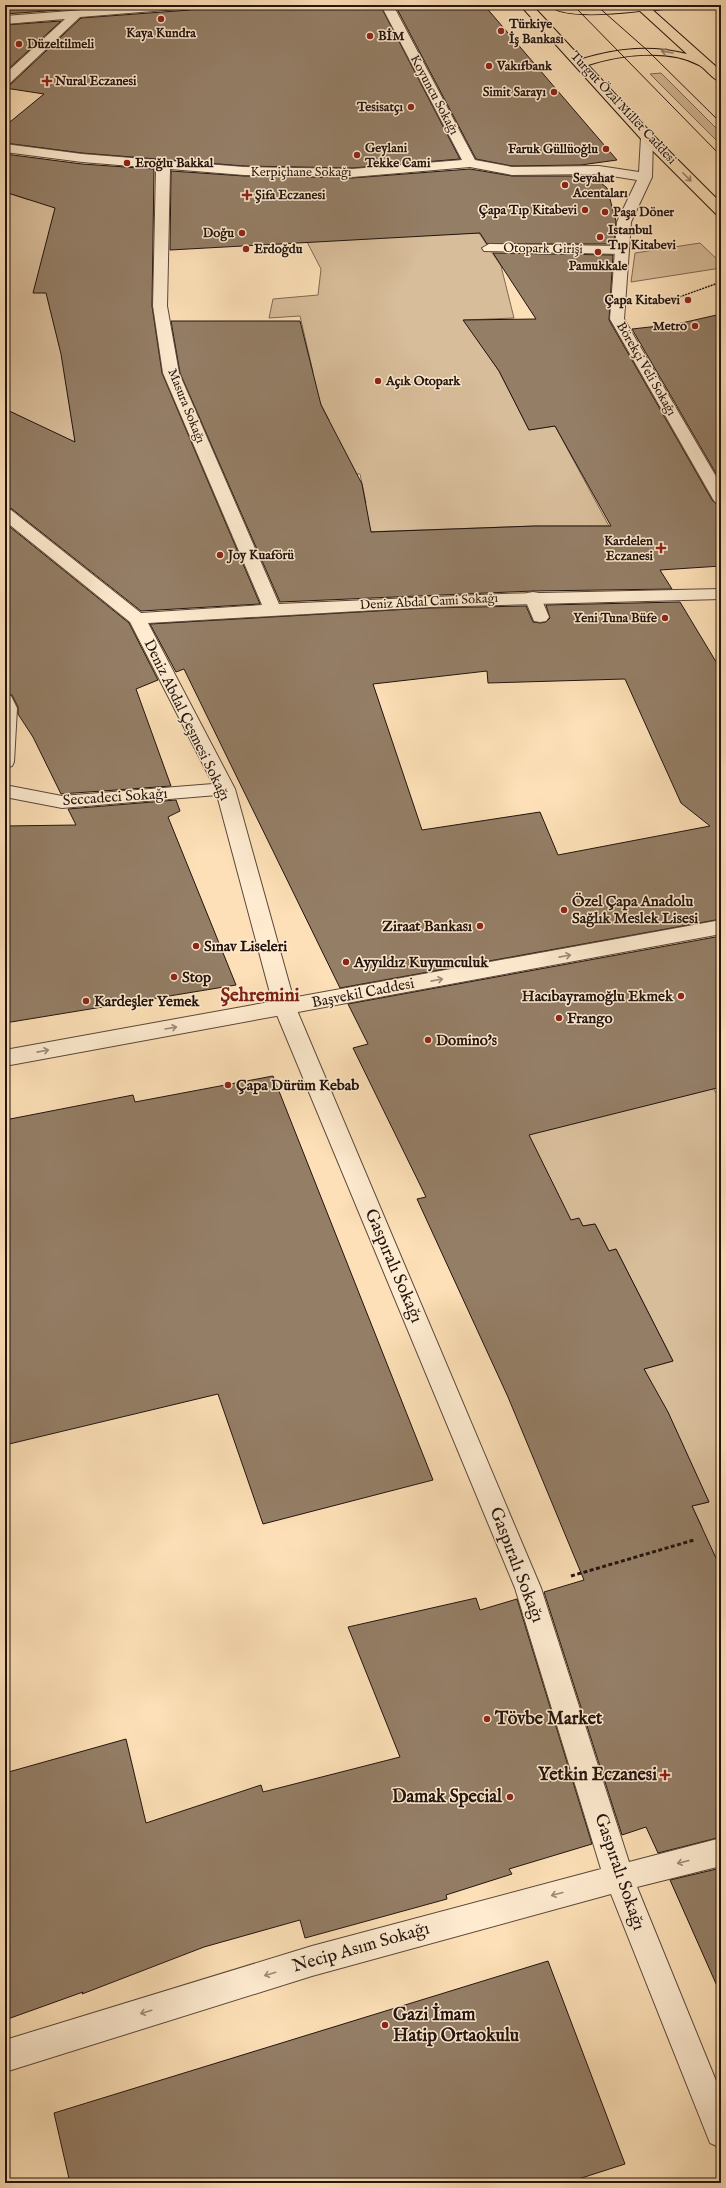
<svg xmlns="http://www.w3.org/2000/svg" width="726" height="2188" viewBox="0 0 726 2188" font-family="'IM FELL English',serif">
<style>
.green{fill:#d8bd9a;stroke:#7e6854}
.building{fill:#947e66;stroke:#23140f;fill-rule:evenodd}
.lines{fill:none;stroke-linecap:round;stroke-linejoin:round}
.service-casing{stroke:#5a4739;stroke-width:2}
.minor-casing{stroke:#5a4739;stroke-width:2}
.tertiary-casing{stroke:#5a4739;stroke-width:2}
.primary-casing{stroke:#23140f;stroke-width:2}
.path-far1{stroke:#23140f;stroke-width:1.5;stroke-dasharray:2 1;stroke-linecap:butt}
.path{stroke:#23140f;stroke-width:3;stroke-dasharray:4 2.5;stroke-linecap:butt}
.service{fill:#feebd0;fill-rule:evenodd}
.minor{fill:#feebd0;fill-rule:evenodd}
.tertiary{fill:#feebd0;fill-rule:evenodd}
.primary{fill:#fde0b7;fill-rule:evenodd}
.tram{stroke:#23140f;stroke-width:1}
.oneway{stroke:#9b846b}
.oneway2{stroke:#9b8a79}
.poi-dot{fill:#8f2418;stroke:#feebd0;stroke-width:1.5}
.labels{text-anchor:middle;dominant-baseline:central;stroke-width:3;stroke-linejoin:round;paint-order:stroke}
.far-poi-label{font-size:13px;font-weight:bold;fill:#23140f;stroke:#feebd0;text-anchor:start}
.far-street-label{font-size:13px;fill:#23140f;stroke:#feebd0}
.street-label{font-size:15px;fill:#23140f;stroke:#feebd0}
.poi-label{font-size:15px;font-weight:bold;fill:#23140f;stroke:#feebd0;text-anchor:start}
.near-street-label{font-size:18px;fill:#23140f;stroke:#feebd0}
.near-poi-label{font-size:18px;font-weight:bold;fill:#23140f;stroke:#feebd0;text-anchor:start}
.district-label{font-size:19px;font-weight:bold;fill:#7a1f14;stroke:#feebd0}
</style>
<rect width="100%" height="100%" fill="#fde0b7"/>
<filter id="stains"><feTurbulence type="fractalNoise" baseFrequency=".005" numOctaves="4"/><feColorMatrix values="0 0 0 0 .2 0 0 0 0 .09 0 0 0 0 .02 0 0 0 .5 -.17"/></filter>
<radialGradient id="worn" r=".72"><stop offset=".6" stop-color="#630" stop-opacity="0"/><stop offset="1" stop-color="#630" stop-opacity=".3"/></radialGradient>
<path class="green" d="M661 73 721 133V145L650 74Z
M46 181 85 294 86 449 5 409V192L29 200Z
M479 233 501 266 514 318 464 320 499 371 529 430 555 426 609 526H535L364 532 329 503H366L360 474 321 472 329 420 311 385 250 377 313 372 300 316 269 318 273 299 318 295 321 269 305 238Z
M700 243 721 263V268L631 282 635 253Z
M706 1078 721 1100V1594L694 1540 702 1527 692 1506 709 1502 644 1369 673 1361 616 1249 609 1251 595 1224 583 1226 558 1223 503 1126Z"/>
<path class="building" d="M5 5H128L5 14Z
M197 5H380L460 159 352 168 244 166 82 153 5 143V126L44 94 5 88V86L10 85 81 18 190 10Z
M395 5H484L617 160 581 165 512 166 476 159Z
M61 21 5 72V25Z
M5 154 82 164 154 169 152 306 162 373 260 604 141 611 12 509 5 507V409L75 442 61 354 46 293H33L55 208 5 192Z
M470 169 512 176H593L607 188 616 221 614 244H487L480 233 170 250 171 171 244 176 352 178Z
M493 253 613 255 609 320 712 500 715 503 721 505V566L660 570 672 589 533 591 280 602 180 373 171 321H300L321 405 362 484 371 532 535 526H611L555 426 529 430 499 371 463 320 536 319Z
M721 314V482L632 329 677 324Z
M5 523 129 623 158 680 136 689 171 786 61 794 33 737 18 714V707L12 695 5 694Z
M680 602 721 670V919L340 988 184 669 176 672 150 624 429 608 526 606 533 622 540 623 546 622 550 618 546 605ZM487 671 488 683 625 679 681 803 710 826 558 855 540 812 422 830 373 684Z
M176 800 180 811 168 817 236 985 5 1023V826L76 825 68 809Z
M721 936V1087L529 1135 571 1220 579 1218 583 1226 595 1224 609 1251 616 1249 673 1361 644 1369 668 1412 709 1502 692 1506 721 1569V1837L658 1853 646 1827 622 1835 544 1592 584 1580 508 1397 417 1199 426 1197 353 1048 368 1044 348 1004Z
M273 1076 433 1480 263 1524 218 1394 5 1445V1120L133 1095 135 1102Z
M476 1598 480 1610 517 1599 592 1844 509 1869 512 1874 446 1895 447 1899 305 1938 300 1920 204 1947 82 1994 83 1992 5 2020V1773L126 1739 146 1823 261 1785 263 1792 400 1757 348 1627Z
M721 1868V1995L670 1880Z
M548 1961 625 2164 566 2183H70L54 2113Z"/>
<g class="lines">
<defs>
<path id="service" d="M489 244 621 246 628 250 621 254 484 251 482 248Z
M533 592 539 593 549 617 546 621 540 622 534 621 524 597 527 593Z"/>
<path id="minor" d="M147 5H196L190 8 80 17 9 84 5 85V74L65 19 5 24V16Z
M381 5H393L475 160 512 167 599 166 639 172 641 137 647 133 653 137 652 177 631 222 624 319 721 485V504L715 502 713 499 610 319 617 222 637 180 599 174 512 175 470 167 352 177 244 175 170 169 167 306 179 373 279 604 502 594 721 589V599L429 607 148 623 235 789 296 1008 541 1588 629 1862 721 1838V1866L637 1887 721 2093V2148L710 2143 611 1894 312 1976 5 2072V2040L312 1946 601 1869 515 1588 274 1008 217 795 62 808 5 797V785L62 796 213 784 130 622 5 521V508L11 510 141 613 262 605 163 373 153 306 156 168 82 162 5 152V144L82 154 244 167 352 169 462 160Z
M5 695 11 696 17 708 14 762 12 766 5 768Z"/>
<path id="tertiary" d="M638 5H672C666 11 646 11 638 9Z
M721 920V934L5 1066V1050Z"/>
<path id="primary" d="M520 5H532L582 59C618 48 651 45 687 54L640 11C622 13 561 20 550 5L598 7 647 5 721 71V82C712 79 707 70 699 65 668 48 620 55 588 65L652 134 721 203V215L716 214 642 140Z"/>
</defs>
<use href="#service" class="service-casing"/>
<use href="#minor" class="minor-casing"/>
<use href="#tertiary" class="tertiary-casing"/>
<use href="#primary" class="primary-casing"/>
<path class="path-far1" d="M657 305 721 282"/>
<path class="path" d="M571 1576 694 1540"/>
<use href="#service" class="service"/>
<use href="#minor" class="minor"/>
<use href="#tertiary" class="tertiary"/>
<use href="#primary" class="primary"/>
<path class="tram" d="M573 5 721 156
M596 5 647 50 721 123"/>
</g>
<defs><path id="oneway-shaft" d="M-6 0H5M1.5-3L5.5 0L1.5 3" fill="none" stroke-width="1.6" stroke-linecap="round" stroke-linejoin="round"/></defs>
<g class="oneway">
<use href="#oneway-shaft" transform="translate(667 52) rotate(-170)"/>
<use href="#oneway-shaft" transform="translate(687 177) rotate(45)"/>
</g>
<g class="oneway2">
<use href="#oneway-shaft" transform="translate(565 956) rotate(-11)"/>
<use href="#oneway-shaft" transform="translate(437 980) rotate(-11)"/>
<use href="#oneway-shaft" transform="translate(171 1028) rotate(-10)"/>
<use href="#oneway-shaft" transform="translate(43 1051) rotate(-11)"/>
<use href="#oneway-shaft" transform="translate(683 1862) rotate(166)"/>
<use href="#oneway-shaft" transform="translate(557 1894) rotate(165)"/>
<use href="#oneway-shaft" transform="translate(270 1974) rotate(163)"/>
<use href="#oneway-shaft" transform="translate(146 2012) rotate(163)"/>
</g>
<g class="poi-dot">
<circle cx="161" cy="19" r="4"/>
<circle cx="501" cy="31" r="4"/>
<circle cx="370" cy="36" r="4"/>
<circle cx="19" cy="44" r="4"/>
<circle cx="489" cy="66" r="4"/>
<path d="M45 75h4v4h4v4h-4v4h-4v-4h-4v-4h4z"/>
<circle cx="554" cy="92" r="4"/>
<circle cx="411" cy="107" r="4"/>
<circle cx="606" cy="149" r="4"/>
<circle cx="357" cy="155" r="4"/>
<circle cx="127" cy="163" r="4"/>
<circle cx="565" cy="185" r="4"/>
<path d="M245 189h4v4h4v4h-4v4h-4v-4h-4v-4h4z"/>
<circle cx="585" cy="210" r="4"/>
<circle cx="605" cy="212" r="4"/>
<circle cx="242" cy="233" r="4"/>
<circle cx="600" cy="237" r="4"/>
<circle cx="246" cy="249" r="4"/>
<circle cx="598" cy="252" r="4"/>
<circle cx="688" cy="300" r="4"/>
<circle cx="695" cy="326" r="4"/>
<circle cx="378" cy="381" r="4"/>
<path d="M659 542h4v4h4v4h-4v4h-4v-4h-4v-4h4z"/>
<circle cx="220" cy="555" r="4"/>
<circle cx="665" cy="618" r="4"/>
<circle cx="564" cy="910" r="4"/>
<circle cx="480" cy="926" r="4"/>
<circle cx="196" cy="946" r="4"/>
<circle cx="346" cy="962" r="4"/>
<circle cx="174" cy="977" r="4"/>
<circle cx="681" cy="996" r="4"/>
<circle cx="86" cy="1001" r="4"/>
<circle cx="559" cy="1018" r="4"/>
<circle cx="428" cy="1040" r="4"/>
<circle cx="228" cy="1085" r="4"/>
<circle cx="487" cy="1719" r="4"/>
<path d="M663 1769h4v4h4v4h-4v4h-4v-4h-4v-4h4z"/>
<circle cx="510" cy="1797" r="4"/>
<circle cx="385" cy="2025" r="4"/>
</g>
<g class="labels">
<g class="far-poi-label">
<text x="509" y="24">Türkiye<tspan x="509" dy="15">İş Bankası</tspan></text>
<text x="161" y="33" text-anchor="middle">Kaya Kundra</text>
<text x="378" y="36">BİM</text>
<text x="27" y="44">Düzeltilmeli</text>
<text x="497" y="66">Vakıfbank</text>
<text x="55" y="81">Nural Eczanesi</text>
<text x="546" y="92" text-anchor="end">Simit Sarayı</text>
<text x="403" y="107" text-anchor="end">Tesisatçı</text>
<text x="365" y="148">Geylani<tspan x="365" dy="15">Tekke Cami</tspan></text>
<text x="598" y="149" text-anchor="end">Faruk Güllüoğlu</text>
<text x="135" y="163">Eroğlu Bakkal</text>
<text x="573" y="178">Seyahat<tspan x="573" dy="15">Acentaları</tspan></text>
<text x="255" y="195">Şifa Eczanesi</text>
<text x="577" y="210" text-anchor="end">Çapa Tıp Kitabevi</text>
<text x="613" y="212">Paşa Döner</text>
<text x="608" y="230">Istanbul<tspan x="608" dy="15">Tıp Kitabevi</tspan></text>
<text x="234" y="233" text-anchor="end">Doğu</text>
<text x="254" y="249">Erdoğdu</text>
<text x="598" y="266" text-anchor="middle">Pamukkale</text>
<text x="680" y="300" text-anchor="end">Çapa Kitabevi</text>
<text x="687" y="326" text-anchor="end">Metro</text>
<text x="386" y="381">Açık Otopark</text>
<text x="653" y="541" text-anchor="end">Kardelen<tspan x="653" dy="15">Eczanesi</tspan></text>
<text x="228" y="555">Joy Kuaförü</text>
<text x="657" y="618" text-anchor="end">Yeni Tuna Büfe</text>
</g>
<g class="far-street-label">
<text transform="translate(434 95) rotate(62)">Koyuncu Sokağı</text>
<text transform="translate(623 108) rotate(47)">Turgut Özal Millet Caddesi</text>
<text x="301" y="172">Kerpiçhane Sokağı</text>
<text transform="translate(543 249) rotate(1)">Otopark Girişi</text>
<text transform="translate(646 369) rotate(60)">Börekçi Veli Sokağı</text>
<text transform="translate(186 406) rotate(68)">Masura Sokağı</text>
<text transform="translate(429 602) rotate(-3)">Deniz Abdal Cami Sokağı</text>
</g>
<g class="street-label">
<text transform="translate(187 720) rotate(64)">Deniz Abdal Çeşmesi Sokağı</text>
<text transform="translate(115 797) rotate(-4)">Seccadeci Sokağı</text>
<text transform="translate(363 993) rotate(-11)">Başvekil Caddesi</text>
</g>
<g class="poi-label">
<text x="572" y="901">Özel Çapa Anadolu<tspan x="572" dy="17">Sağlık Meslek Lisesi</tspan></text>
<text x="472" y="926" text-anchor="end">Ziraat Bankası</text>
<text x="204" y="946">Sınav Liseleri</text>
<text x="354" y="962">Ayyıldız Kuyumculuk</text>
<text x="182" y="977">Stop</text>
<text x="673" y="996" text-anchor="end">Hacıbayramoğlu Ekmek</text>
<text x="94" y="1001">Kardeşler Yemek</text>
<text x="567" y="1018">Frango</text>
<text x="436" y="1040">Domino's</text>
<text x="236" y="1085">Çapa Dürüm Kebab</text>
</g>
<g class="near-street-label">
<text transform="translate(393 1266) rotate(67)">Gaspıralı Sokağı</text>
<text transform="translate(516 1565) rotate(69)">Gaspıralı Sokağı</text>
<text transform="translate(619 1872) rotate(71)">Gaspıralı Sokağı</text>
<text transform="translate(361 1948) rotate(-16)">Necip Asım Sokağı</text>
</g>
<g class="near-poi-label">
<text x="495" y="1719">Tövbe Market</text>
<text x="657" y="1775" text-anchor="end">Yetkin Eczanesi</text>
<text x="502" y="1797" text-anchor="end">Damak Special</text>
<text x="393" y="2015">Gazi İmam<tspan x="393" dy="21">Hatip Ortaokulu</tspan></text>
</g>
<g class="district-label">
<text x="260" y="996">Şehremini</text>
</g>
</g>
<rect width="726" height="2188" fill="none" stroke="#fde0b7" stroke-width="20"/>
<rect x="6" y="6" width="714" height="2176" fill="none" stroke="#23140f" stroke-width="2"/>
<rect x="10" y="10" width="706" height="2168" fill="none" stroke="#23140f"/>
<rect width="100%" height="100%" filter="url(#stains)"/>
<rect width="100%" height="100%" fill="url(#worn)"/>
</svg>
